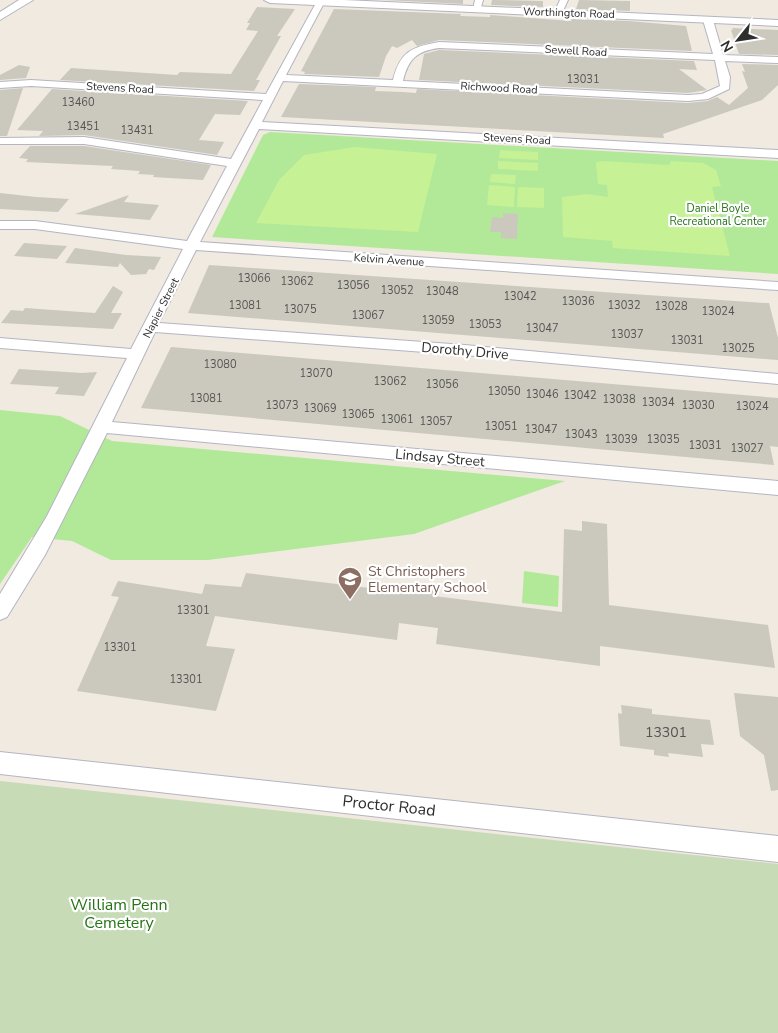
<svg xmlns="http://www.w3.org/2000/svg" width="778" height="1033" viewBox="0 0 778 1033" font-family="'Nunito Sans',sans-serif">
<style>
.green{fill:#b1e999}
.cemetery{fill:#c6dbb6}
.pitch{fill:#c6f195}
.building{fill:#cbc8be}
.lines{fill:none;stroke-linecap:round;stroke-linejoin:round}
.minor-casing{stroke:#b4b5c2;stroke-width:2}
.tertiary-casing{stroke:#b4b5c2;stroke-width:2}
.minor{fill:#fff;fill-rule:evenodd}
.tertiary{fill:#fff;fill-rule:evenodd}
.labels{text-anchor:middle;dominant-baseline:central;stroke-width:4.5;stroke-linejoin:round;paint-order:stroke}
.far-street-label{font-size:11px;fill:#2e2e2e;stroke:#fff}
.number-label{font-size:11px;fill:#555452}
.far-park-label{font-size:11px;fill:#257316;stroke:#fff}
.street-label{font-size:14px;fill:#2e2e2e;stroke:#fff}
.education-label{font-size:14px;fill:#785e54;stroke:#fff;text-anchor:start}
.near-number-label{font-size:14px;fill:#555452}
.near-street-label{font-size:16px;fill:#2e2e2e;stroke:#fff}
.near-park-label{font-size:16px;fill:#257316;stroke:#fff}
</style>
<rect width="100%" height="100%" fill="#f0eae0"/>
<path class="green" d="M270 132 778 161V274L212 237 263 135Z
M0 410 60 416 112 441 565 481 414 534 208 560H111L72 541 32 537 0 584Z
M524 571 559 576 558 607 522 603Z"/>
<path class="cemetery" d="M0 781 778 864V1033H0Z"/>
<path class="pitch" d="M355 147 437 154 418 232 256 223 279 180 304 155Z
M500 150 538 152V160L499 158Z
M498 161 538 163V171L498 169Z
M604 161 669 165 671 161 703 163 716 170 721 186 712 187 730 256 613 248 612 241 563 237 562 197 587 194 608 197 607 185 598 184 596 162Z
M491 174 516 175 515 184 490 182Z
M489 185 515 187 514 207 487 205Z
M518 187 544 188V208L517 207Z"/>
<path class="building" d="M385 0H463V4Z
M492 0 543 1V7L491 5Z
M579 0 630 1V11L576 9Z
M257 7 295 9 277 36H281L256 80H260L254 91 60 80 71 68 177 75 180 72 231 74 258 31 246 30 250 23H247Z
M334 9 461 14 460 16 490 17V15L571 21 572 19 629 21 686 26 692 51 439 40 417 46 412 40 397 48 392 46 386 56 379 77 304 74 305 72 301 71Z
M732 28 778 30V55L739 54 731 30H733Z
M439 50 694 61 697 70 679 69 707 90 688 93 419 80 424 54Z
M742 64 778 65V85L762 100 663 134 664 138 281 117 299 84 376 87 375 91 402 92 416 93 417 89 688 103 708 101 717 97 729 105 748 88 742 71 745 72Z
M19 65 30 67 26 78 0 80V75Z
M23 88 7 136H0V90Z
M52 89 248 101 240 115 215 114 199 140 224 142 217 155 84 135 39 136 43 131 17 130Z
M30 146H84L211 165 203 180 153 177 154 175 138 174 140 171 111 169 113 166 26 162 28 159 19 158Z
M0 193 36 197 69 199 58 212 0 209Z
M129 195 124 202 159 205 150 220 75 214Z
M503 213 518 214 517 239 501 238V232H490L492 217 503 218Z
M24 243 67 246 57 259 14 256Z
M75 248 126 255 161 257 154 270 149 269 146 274 131 275 120 263 118 267 65 263Z
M209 265 765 303H769L778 338V360L188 313Z
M113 286 123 292 111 313H122L113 329 1 323 11 310 23 311 25 308 95 313Z
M171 347 778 398V447L770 446 774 465 141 408Z
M19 369 82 373 97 372 84 396 55 394 59 387 10 384Z
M582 521 607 524 609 605 768 625 775 668 600 646V666L436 644 438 628 399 623 397 640 215 616 206 646 235 649 216 711 77 691 119 597 111 596 118 581 202 594 205 584 241 587 246 573 419 594 420 587 435 589 434 596 562 612 564 529 582 531Z
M734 693 778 697V790L771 791 764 755 740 736Z
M621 705 652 709V714L710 720 714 745 701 744 703 757 668 753 669 757 654 755V750L620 746 618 713 622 714Z"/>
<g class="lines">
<defs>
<path id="minor" d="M320 0 324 3 286 75 393 80C400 52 411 47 439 42L713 54 703 20 708 17 713 20 723 55 778 57V63L725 61 730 77 729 89 708 99 688 101 283 81 262 122 778 150V158L259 129 200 242 778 282V290L196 250 159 323 465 345 778 374V384L465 355 155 332 112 422 778 481V495L107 433 45 555 7 617 0 620V594L47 516 127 358 0 348V338L131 349 183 249 35 229H0V221H35L187 241 227 166 84 144H0V138L84 137 231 159 263 100 31 86 0 88V82L31 80 266 94 316 3ZM439 48 715 60 720 86 702 94 688 95 403 81C408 59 417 51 439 48Z
M475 0H483L480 11 473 9Z
M560 0H568L562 13 558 16 554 13Z
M0 752 778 836V862L0 774Z"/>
<path id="tertiary" d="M19 0H33L0 20V12Z
M264 0H344L778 20V26L270 3Z"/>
</defs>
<use href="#minor" class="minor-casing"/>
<use href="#tertiary" class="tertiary-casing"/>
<use href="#minor" class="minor"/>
<use href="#tertiary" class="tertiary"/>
</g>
<defs>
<symbol id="school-pin" viewBox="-11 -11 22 30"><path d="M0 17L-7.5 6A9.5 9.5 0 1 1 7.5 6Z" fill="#8d6e63" stroke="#fff"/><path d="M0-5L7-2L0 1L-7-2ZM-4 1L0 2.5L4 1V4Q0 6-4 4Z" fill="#fff"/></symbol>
</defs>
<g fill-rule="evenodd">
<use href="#school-pin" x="336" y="565" width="28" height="38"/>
</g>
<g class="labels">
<g class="far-street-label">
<text transform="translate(569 13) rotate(2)">Worthington Road</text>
<text transform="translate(576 51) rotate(3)">Sewell Road</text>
<text transform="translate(120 88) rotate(3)">Stevens Road</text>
<text transform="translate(499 88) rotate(3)">Richwood Road</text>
<text transform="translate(517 139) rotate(3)">Stevens Road</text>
<text transform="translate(389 260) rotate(4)">Kelvin Avenue</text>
<text transform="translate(161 308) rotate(-63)">Napier Street</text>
</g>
<g class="number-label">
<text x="583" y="79">13031</text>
<text x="78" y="102">13460</text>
<text x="83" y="126">13451</text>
<text x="137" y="130">13431</text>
<text x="254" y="278">13066</text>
<text x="297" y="281">13062</text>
<text x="353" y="285">13056</text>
<text x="397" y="290">13052</text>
<text x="442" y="291">13048</text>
<text x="520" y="296">13042</text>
<text x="578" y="301">13036</text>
<text x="245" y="305">13081</text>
<text x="624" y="305">13032</text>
<text x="671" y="306">13028</text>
<text x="300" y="309">13075</text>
<text x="718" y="311">13024</text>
<text x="368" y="315">13067</text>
<text x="438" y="320">13059</text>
<text x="485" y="324">13053</text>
<text x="542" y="328">13047</text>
<text x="627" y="334">13037</text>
<text x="687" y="340">13031</text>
<text x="738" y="348">13025</text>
<text x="220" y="364">13080</text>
<text x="316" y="373">13070</text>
<text x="390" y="381">13062</text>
<text x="442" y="384">13056</text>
<text x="504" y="391">13050</text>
<text x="542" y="394">13046</text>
<text x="580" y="395">13042</text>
<text x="206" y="398">13081</text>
<text x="619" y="399">13038</text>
<text x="658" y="402">13034</text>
<text x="282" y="405">13073</text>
<text x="698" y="405">13030</text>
<text x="752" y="406">13024</text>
<text x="320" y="408">13069</text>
<text x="358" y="414">13065</text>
<text x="397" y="419">13061</text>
<text x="436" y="421">13057</text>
<text x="501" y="426">13051</text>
<text x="541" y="429">13047</text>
<text x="581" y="434">13043</text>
<text x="621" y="439">13039</text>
<text x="663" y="439">13035</text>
<text x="705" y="445">13031</text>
<text x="747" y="448">13027</text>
<text x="193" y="610">13301</text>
<text x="120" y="647">13301</text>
<text x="186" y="679">13301</text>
</g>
<g class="far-park-label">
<text x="718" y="208">Daniel Boyle<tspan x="718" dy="13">Recreational Center</tspan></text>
</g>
<g class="street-label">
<text transform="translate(465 351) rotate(5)">Dorothy Drive</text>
<text transform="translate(440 458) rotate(5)">Lindsay Street</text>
</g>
<g class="education-label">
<text x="368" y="571">St Christophers<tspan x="368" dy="16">Elementary School</tspan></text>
</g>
<g class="near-number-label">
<text x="666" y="732">13301</text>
</g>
<g class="near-street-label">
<text transform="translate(389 806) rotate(6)">Proctor Road</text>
</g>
<g class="near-park-label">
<text x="119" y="905">William Penn<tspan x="119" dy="18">Cemetery</tspan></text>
</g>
</g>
<g transform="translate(738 40) rotate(240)" stroke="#ffffff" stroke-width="4" paint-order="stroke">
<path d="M0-4L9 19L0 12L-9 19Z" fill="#2e2e2e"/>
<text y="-8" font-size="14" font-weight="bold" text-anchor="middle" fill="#2e2e2e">N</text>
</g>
</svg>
